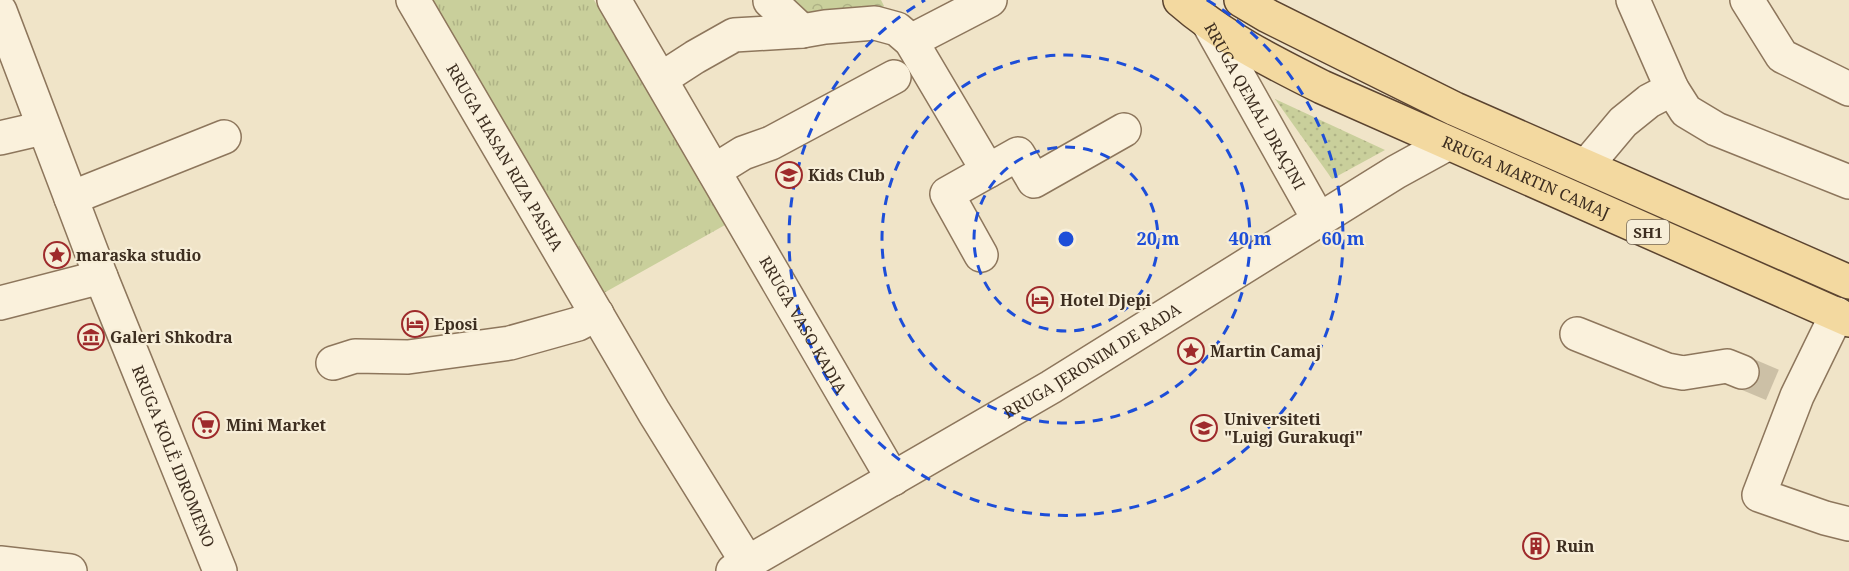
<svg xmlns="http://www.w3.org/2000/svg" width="1849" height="571" viewBox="0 0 1849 571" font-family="'Noto Serif',serif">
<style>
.grass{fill:url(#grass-dots)}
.forest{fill:url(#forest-crowns)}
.park{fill:url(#park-tufts)}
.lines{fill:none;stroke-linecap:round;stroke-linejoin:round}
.minor-tunnel{stroke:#ccc0a6;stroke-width:33;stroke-dasharray:33 16;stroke-linecap:butt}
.minor-casing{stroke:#8d765c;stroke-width:36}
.major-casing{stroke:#5b4430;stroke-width:36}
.minor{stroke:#faf1dc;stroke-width:33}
.major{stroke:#f3d9a0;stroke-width:33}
.ring{fill:none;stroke:#1d4ed8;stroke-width:3;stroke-dasharray:10 8}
.labels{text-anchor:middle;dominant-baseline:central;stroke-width:4.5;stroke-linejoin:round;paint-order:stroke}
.shield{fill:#f7eed8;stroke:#756857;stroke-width:1.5}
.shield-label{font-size:15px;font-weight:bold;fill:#3d2e20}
.street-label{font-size:16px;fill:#3d2e20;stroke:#f7eed8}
.poi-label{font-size:16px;font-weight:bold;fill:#3d2e20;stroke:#f7eed8;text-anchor:start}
.centre{fill:#1d4ed8;stroke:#f7eed8;stroke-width:3}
.ring-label{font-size:18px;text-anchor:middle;font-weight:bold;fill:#1d4ed8;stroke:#f7eed8;stroke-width:4.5;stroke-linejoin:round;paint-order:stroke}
</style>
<defs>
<pattern id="grass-dots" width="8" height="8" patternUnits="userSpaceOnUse" patternTransform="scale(1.5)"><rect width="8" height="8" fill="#c9cf9b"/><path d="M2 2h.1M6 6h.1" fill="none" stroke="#aeb285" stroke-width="1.8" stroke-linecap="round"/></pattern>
<pattern id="forest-crowns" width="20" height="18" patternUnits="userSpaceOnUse" patternTransform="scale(1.5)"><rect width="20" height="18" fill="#c9cf9b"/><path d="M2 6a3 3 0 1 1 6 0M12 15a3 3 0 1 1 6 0" fill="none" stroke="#aeb285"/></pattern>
<pattern id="park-tufts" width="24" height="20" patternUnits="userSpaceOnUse" patternTransform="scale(1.5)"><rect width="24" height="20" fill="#c9cf9b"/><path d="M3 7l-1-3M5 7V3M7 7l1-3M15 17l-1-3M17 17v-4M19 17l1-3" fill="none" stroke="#aeb285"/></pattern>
</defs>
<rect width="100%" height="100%" fill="#f0e4c8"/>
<path class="grass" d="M1275 99 1385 150 1332 179Z"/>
<path class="forest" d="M778 0H881L884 6 869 16 806 24Z"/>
<path class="park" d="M433 0H594L725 225 602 294Z"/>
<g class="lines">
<path class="minor-tunnel" d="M1742 372 1775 386"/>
<defs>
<g id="minor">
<path id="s1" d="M413 0 654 412 747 562"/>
<path id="s2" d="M614 0 893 479"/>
<path d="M1633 0 1672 89 1686 111 1716 129 1849 182"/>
<path d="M1747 0 1782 56 1849 89"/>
<path d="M770 1 802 31"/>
<path id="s3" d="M0 11 101 277 220 571"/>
<path id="s4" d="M1209 24 1319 220"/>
<path d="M911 41 990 0"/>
<path d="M661 79 695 57 734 35 802 31 825 27 875 23 897 29 911 41 988 171"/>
<path d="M0 138 43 128"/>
<path d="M1586 166 1623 122 1649 101 1672 89"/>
<path d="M714 171 743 153 771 143 894 77"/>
<path d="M71 198 224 137"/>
<path d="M981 255 947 194 1018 154 1034 181 1124 130"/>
<path d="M0 303 101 277"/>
<path d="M1837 314 1797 396 1759 495 1825 518 1849 524"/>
<path d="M1577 334 1667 370 1683 373 1727 366 1742 372"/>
<path d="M333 363 355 356 408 357 510 343 578 324 597 314"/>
<path d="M0 563 70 571"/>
<path id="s5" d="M733 571 1051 387 1396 172 1447 144"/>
</g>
<g id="major">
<path id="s6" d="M1180 0C1222 37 1272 62 1322 87L1849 320"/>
<path d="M1241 0 1268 16 1455 109 1849 282"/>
</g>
</defs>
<use href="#minor" class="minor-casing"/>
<use href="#major" class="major-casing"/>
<use href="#minor" class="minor"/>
<use href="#major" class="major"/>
</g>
<g class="ring">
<circle cx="1066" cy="239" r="92"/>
<circle cx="1066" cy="239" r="184"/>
<path d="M1207 0A277 277 0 1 1 925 0"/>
</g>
<defs>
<symbol id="school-ring" viewBox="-11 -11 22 22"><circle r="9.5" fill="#f7eed8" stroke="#9e2a2b" stroke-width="1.5"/><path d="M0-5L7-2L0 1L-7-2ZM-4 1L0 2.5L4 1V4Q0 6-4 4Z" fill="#9e2a2b"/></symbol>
<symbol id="sight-ring" viewBox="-11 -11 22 22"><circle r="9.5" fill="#f7eed8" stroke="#9e2a2b" stroke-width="1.5"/><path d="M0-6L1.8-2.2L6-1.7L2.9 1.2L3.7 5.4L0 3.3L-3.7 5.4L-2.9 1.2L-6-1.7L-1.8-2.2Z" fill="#9e2a2b"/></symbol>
<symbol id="hotel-ring" viewBox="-11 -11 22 22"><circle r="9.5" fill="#f7eed8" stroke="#9e2a2b" stroke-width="1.5"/><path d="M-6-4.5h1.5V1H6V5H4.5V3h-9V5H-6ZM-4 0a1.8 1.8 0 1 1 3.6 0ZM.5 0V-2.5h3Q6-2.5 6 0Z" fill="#9e2a2b"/></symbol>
<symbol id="museum-ring" viewBox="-11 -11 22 22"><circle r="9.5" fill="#f7eed8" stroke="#9e2a2b" stroke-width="1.5"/><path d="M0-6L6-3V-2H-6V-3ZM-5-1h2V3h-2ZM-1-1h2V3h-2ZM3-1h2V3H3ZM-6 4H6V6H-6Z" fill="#9e2a2b"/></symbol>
<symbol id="supermarket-ring" viewBox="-11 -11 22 22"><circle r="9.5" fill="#f7eed8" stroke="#9e2a2b" stroke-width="1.5"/><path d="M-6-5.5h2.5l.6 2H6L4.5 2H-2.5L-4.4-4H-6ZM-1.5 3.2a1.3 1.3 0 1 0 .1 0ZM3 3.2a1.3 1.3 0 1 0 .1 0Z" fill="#9e2a2b"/></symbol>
<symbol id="university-ring" viewBox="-11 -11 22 22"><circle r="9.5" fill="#f7eed8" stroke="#9e2a2b" stroke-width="1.5"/><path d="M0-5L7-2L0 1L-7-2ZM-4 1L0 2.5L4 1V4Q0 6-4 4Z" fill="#9e2a2b"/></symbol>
<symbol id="building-ring" viewBox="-11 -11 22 22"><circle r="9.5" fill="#f7eed8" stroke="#9e2a2b" stroke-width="1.5"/><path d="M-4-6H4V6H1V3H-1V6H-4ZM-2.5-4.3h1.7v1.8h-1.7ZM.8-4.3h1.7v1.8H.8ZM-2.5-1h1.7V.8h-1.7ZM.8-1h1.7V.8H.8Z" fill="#9e2a2b"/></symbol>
</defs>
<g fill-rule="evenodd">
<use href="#school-ring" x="774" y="160" width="30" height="30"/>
<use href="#sight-ring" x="42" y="240" width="30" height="30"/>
<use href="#hotel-ring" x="1025" y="285" width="30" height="30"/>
<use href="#hotel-ring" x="400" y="309" width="30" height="30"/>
<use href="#museum-ring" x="76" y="322" width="30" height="30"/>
<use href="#sight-ring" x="1176" y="336" width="30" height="30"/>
<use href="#supermarket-ring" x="191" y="410" width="30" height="30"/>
<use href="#university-ring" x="1189" y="413" width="30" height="30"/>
<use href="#building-ring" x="1521" y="531" width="30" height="30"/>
</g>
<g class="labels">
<rect class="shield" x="1627" y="220" width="42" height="24" rx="4.5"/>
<g class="shield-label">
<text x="1648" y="232">SH1</text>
</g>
<g class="street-label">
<text stroke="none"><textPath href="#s4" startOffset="94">RRUGA QEMAL DRAÇINI</textPath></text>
<text stroke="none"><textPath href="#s1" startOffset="182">RRUGA HASAN RIZA PASHA</textPath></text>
<text stroke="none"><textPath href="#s6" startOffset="390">RRUGA MARTIN CAMAJ</textPath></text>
<text stroke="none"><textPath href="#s2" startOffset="376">RRUGA VASO KADIA</textPath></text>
<text stroke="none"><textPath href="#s5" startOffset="416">RRUGA JERONIM DE RADA</textPath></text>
<text stroke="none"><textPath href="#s3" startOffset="478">RRUGA KOLË IDROMENO</textPath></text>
</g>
<g class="poi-label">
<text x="808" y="175">Kids Club</text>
<text x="76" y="255">maraska studio</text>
<text x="1060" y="300">Hotel Djepi</text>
<text x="434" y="324">Eposi</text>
<text x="110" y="337">Galeri Shkodra</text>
<text x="1210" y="351">Martin Camaj</text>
<text x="1224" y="419">Universiteti<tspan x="1224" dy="18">"Luigj Gurakuqi"</tspan></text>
<text x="226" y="425">Mini Market</text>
<text x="1556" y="546">Ruin</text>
</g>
</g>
<circle cx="1066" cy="239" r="9" class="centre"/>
<g class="ring-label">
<text x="1158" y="245">20 m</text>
<text x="1250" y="245">40 m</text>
<text x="1343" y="245">60 m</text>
</g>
</svg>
